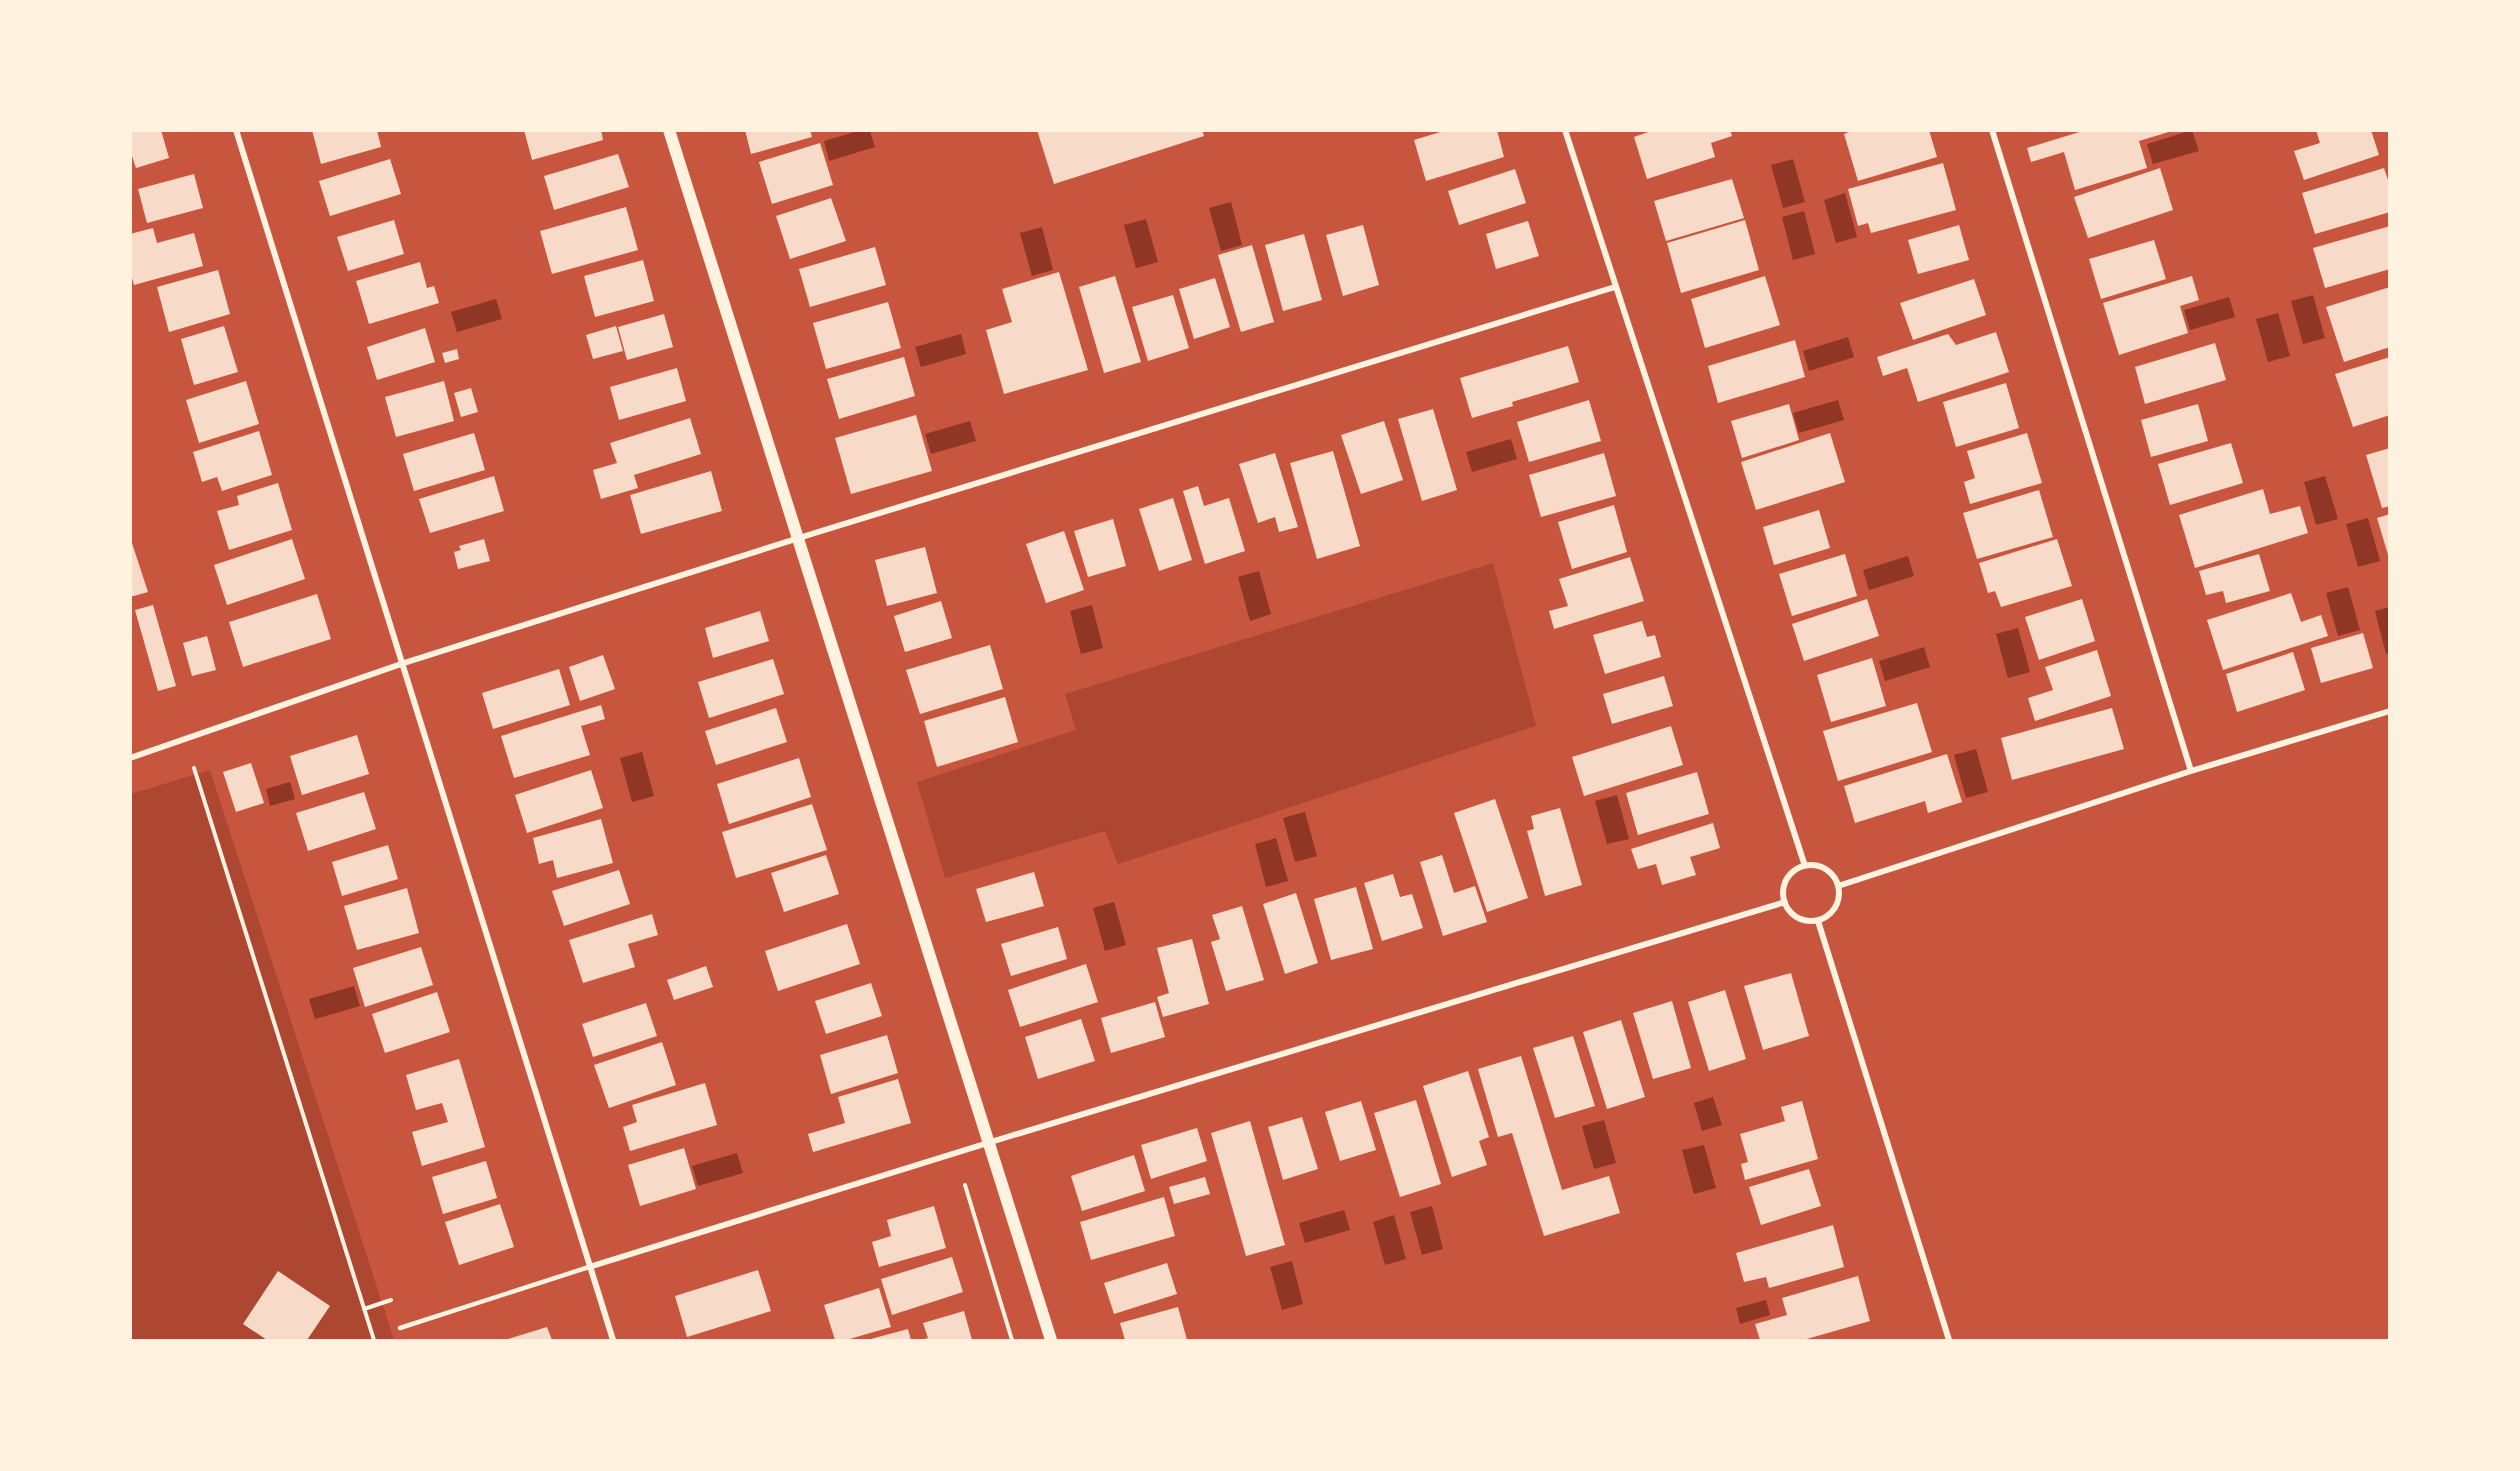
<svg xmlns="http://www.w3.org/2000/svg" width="2520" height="1471" viewBox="0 0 2520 1471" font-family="'DM Sans',sans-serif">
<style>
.green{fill:#ae4732}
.water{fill:#8f3625}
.building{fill:#f7dbc8}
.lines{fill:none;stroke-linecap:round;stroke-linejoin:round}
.path{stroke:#fff3e0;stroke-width:4}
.service{stroke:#fff3e0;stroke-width:4.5}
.minor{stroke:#fff3e0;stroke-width:6}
.secondary{stroke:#fff3e0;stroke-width:12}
</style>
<rect width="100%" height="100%" fill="#c8553d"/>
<path class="green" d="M1493 563 1536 726 1118 864 1105 831 945 878 917 782 1076 730 1065 694Z
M210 770 394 1340H131V794Z"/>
<path class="water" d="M2192 130 2199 151 2153 164 2147 144Z
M858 131H870L875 147 829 161 824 141Z
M1793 159 1805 202 1783 208 1771 165Z
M1845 193 1857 237 1836 243 1824 200Z
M1231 202 1242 245 1221 251 1209 208Z
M1804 211 1815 254 1793 260 1782 217Z
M1146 219 1158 262 1136 268 1124 225Z
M1042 227 1053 270 1032 276 1020 233Z
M2313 295 2325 338 2303 344 2291 301Z
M2229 297 2235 317 2190 330 2184 310Z
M496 299 502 319 457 332 451 312Z
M2278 313 2290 356 2268 362 2256 319Z
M961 334 966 354 921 367 915 347Z
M1848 337 1854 357 1809 371 1803 351Z
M1838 400 1844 420 1799 433 1793 413Z
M970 421 976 441 931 454 925 434Z
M1511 439 1517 459 1472 472 1466 452Z
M2325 476 2338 519 2316 525 2304 482Z
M2368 518 2380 561 2358 567 2346 524Z
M1908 556 1914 576 1869 590 1863 570Z
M1259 571 1271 614 1250 621 1238 577Z
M2348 587 2360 630 2338 636 2326 593Z
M1092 605 1103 648 1081 654 1070 611Z
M2389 607V653L2386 654 2375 611Z
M2018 628 2030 672 2008 678 1996 634Z
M1924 647 1930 667 1885 681 1879 661Z
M1976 749 1988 792 1966 798 1954 755Z
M642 752 654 796 632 802 620 758Z
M290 782 295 799 270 806 266 789Z
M1617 795 1629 839 1607 844 1595 801Z
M1305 812 1317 856 1295 862 1283 818Z
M1276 838 1288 881 1266 887 1255 844Z
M1114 902 1126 945 1105 951 1093 908Z
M354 986 360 1006 315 1019 309 999Z
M1713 1097 1722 1125 1702 1131 1694 1103Z
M1604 1120 1616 1163 1594 1169 1582 1126Z
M1704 1145 1716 1188 1694 1194 1682 1150Z
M737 1153 743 1173 698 1186 692 1166Z
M1432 1206 1443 1249 1422 1255 1410 1212Z
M1344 1210 1350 1230 1305 1243 1299 1223Z
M1394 1215 1406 1259 1385 1265 1373 1222Z
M1292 1261 1303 1304 1282 1310 1270 1267Z
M1766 1300 1770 1315 1740 1324 1736 1308Z"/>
<path class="building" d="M130 130H161L169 158 136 168 130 150Z
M312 130H377L381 147 321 164Z
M524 130H601L603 140 532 160Z
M745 130H810L812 137 751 154Z
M1037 130H1202L1204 136 1054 184Z
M1447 130H1497L1504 157 1426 181 1414 140Z
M1654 130H1730L1732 136 1711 143 1715 157 1647 179 1634 137Z
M1854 130H1929L1937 157 1858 181 1844 134Z
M2086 130H2172V131L2139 141 2147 168 2075 190 2064 152 2031 162 2027 148Z
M2316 130H2371L2379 155 2304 180 2294 151 2320 143Z
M820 143 833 185 772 204 759 162Z
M618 154 629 187 554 210 544 176Z
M390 159 401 194 330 216 319 181Z
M1943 163 1956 210 1871 233 1868 223 1858 226 1848 189Z
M2160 168 2173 210 2088 238 2074 197Z
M2384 168 2390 186V212L2315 234 2302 193Z
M1515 169 1526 203 1459 225 1448 191Z
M194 174 203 208 147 223 138 189Z
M1732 179 1744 218 1666 241 1654 201Z
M831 198 846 241 790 259 776 216Z
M626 207 638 250 552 274 540 231Z
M394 220 404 254 348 271 337 237Z
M1745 220 1759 270 1681 293 1667 243Z
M1528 221 1539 256 1496 269 1486 234Z
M1363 225 1379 285 1343 296 1326 235Z
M1959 225 1969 260 1918 274 1908 240Z
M2390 226V269L2325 288 2313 248Z
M153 228 157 243 194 233 203 266 134 285 130 271V234Z
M1304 234 1322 300 1283 311 1265 245Z
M2154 240 2166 279 2101 299 2089 259Z
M1252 245 1274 322 1241 332 1218 255Z
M875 247 886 285 810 307 799 269Z
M643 260 654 301 595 317 584 276Z
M420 262 427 288 434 286 439 303 369 324 356 281Z
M218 270 230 314 169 332 157 287Z
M1059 272 1088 370 1004 394 986 330 1012 322 1002 289Z
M1115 276 1141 362 1104 373 1079 287Z
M1765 276 1780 325 1705 348 1691 299Z
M2192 276 2199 300 2180 306 2188 333 2119 355 2103 303Z
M1215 278 1230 327 1194 339 1179 289Z
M1974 279 1986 315 1913 340 1900 303Z
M2390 287V347L2344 362 2326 307Z
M1173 295 1189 348 1148 361 1132 307Z
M888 302 901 348 826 369 813 323Z
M664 314 673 347 627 360 618 327Z
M224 326 238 372 194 385 181 339Z
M616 326 623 351 593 359 586 335Z
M425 328 435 362 377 380 367 347Z
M1996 332 2009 372 1918 402 1907 368 1883 376 1877 357 1948 334 1956 345Z
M1795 340 1805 377 1718 403 1708 366Z
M2215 343 2226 380 2145 404 2135 367Z
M1568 346 1579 382 1512 402 1513 406 1472 418 1460 378Z
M457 349 459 359 445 363 442 353Z
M904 357 915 396 839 419 827 379Z
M2390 357V415L2353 427 2335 374Z
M677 368 686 401 619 420 610 387Z
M246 381 259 424 199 443 186 400Z
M444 381 454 421 396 437 385 397Z
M2006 383 2019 428 1956 447 1943 402Z
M471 388 478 412 461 417 454 393Z
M1589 400 1601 441 1529 462 1517 422Z
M1789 404 1799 440 1742 458 1731 421Z
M2198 404 2208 441 2151 457 2141 420Z
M1433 409 1457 490 1422 501 1398 419Z
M916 415 932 471 851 494 835 438Z
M690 418 701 454 634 475 638 488 601 499 593 470 617 463 610 443Z
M1384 421 1403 480 1361 494 1341 435Z
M259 431 272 475 222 491 217 477 202 482 193 452Z
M474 433 485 470 414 491 403 454Z
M1830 433 1845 482 1756 510 1741 462Z
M2027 433 2042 483 1970 504 1964 482 1975 478 1967 451Z
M2231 443 2243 483 2170 505 2158 464Z
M2390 448V506L2382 508 2366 455Z
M1333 451 1360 546 1317 559 1290 463Z
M1275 453 1298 527 1279 532 1275 517 1258 523 1239 464Z
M1604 453 1616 496 1541 517 1529 475Z
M711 471 722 511 641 534 630 495Z
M494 476 504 511 430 533 419 499Z
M278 483 292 530 229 550 217 511 239 505 237 496Z
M1198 486 1204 506 1229 498 1245 551 1205 564 1183 491Z
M2263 489 2270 514 2300 506 2308 533 2195 568 2179 515Z
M2039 490 2053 537 1977 559 1963 513Z
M1173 498 1192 560 1159 571 1139 509Z
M1614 505 1627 552 1572 569 1558 522Z
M1819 510 1830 548 1774 565 1763 527Z
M2390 514V558H2389L2377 518Z
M1113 519 1126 566 1088 577 1074 531Z
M1064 531 1084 590 1046 603 1026 544Z
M130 537 148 592 130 597Z
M292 539 305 579 227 605 214 565Z
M484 539 490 561 458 569 454 552 461 550 459 546Z
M2057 539 2072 586 2001 607 1995 591 1988 593 1979 563Z
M925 547 937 593 887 606 875 560Z
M1845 554 1857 596 1792 616 1779 574Z
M2259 554 2270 591 2226 603 2223 591 2206 595 2199 571Z
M1630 557 1644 601 1554 629 1549 611 1568 606 1559 579Z
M2291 593 2301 622 2321 615 2328 636 2223 670 2207 620Z
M317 594 331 639 243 667 229 622Z
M1867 599 1879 636 1804 661 1792 624Z
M2082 599 2095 641 2039 660 2025 617Z
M941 601 952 638 905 652 894 616Z
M153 605 176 686 158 691 135 610Z
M760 611 769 641 713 658 705 628Z
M1642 621 1647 637 1655 635 1661 657 1605 674 1593 635Z
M2363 633 2373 668 2321 683 2311 648Z
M207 636 216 670 192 676 183 643Z
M990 645 1003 689 920 714 906 670Z
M2097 650 2111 696 2035 721 2028 698 2053 690 2045 667Z
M2293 652 2305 690 2237 712 2226 674Z
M603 655 615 689 580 701 569 667Z
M1872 658 1886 706 1831 722 1817 675Z
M773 659 784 694 709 718 698 682Z
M559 669 570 705 493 729 482 693Z
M1664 676 1673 706 1612 724 1603 694Z
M1005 697 1018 742 937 767 924 721Z
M1917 703 1932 752 1838 781 1823 731Z
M601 705 605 719 581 726 590 755 514 778 501 736Z
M776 708 787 742 716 765 705 731Z
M2112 708 2124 749 2012 780 2001 738Z
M1671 726 1683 765 1584 796 1572 757Z
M357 735 369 774 302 795 290 756Z
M1947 754 1962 802 1928 813 1925 801 1855 823 1844 786Z
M799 758 811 797 729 824 717 784Z
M251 763 264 803 236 812 223 772Z
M591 770 603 808 527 833 515 795Z
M1697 772 1709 814 1638 835 1626 793Z
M364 792 376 829 308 851 296 813Z
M1495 799 1528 898 1487 912 1454 813Z
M812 804 827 850 736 878 722 832Z
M1560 808 1582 885 1545 896 1527 831 1534 829 1531 816Z
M601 819 613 863 557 878 553 860 539 864 533 838Z
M1713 823 1720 848 1690 857 1696 875 1662 885 1656 864 1638 869 1631 849Z
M388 845 398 879 342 896 332 862Z
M826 855 839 894 784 912 771 873Z
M1442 855 1454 893 1475 886 1487 922 1443 936 1420 862Z
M619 870 630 904 564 926 552 891Z
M1034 872 1044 906 986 922 976 889Z
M1393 874 1400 897 1412 894 1423 928 1382 941 1364 883Z
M1356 887 1373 949 1331 960 1314 899Z
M407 888 419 933 357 950 344 906Z
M1296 893 1318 963 1285 974 1263 904Z
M1242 906 1264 980 1226 991 1211 942 1220 939 1212 915Z
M652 914 658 935 628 944 635 967 583 983 569 940Z
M847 924 860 964 778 991 765 951Z
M1058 927 1067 959 1011 976 1001 944Z
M1192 939 1209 1004 1163 1017 1157 997 1169 993 1157 948Z
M421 947 433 985 365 1007 353 968Z
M1086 964 1098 1002 1020 1027 1008 990Z
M706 966 713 987 674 1000 667 980Z
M1791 973 1809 1036 1763 1050 1744 986Z
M871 983 882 1016 826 1034 815 1001Z
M1725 990 1746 1059 1709 1071 1688 1002Z
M437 992 450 1032 385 1053 372 1014Z
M1672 1001 1691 1068 1653 1079 1633 1013Z
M1155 1002 1165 1037 1111 1053 1101 1018Z
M646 1003 657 1036 593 1057 582 1024Z
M1081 1019 1095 1061 1038 1079 1025 1037Z
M1621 1020 1645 1097 1607 1109 1583 1032Z
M887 1035 898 1073 831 1094 820 1055Z
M1573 1036 1595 1106 1555 1118 1533 1048Z
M662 1042 676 1085 609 1108 594 1065Z
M1521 1056 1562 1190 1609 1176 1620 1213 1544 1236 1512 1133 1498 1137 1478 1069Z
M459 1059 485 1147 422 1166 412 1132 448 1122 442 1103 416 1110 406 1075Z
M1468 1071 1489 1137 1479 1141 1487 1165 1452 1177 1423 1086Z
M898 1079 911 1123 813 1152 808 1134 845 1123 838 1097Z
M705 1083 717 1125 630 1151 623 1127 637 1122 632 1105Z
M1416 1100 1441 1184 1400 1197 1374 1113Z
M1361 1101 1376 1150 1340 1161 1325 1112Z
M1802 1101 1818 1159 1745 1180 1741 1164 1748 1162 1740 1134 1785 1121 1781 1107Z
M1302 1117 1318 1169 1283 1180 1268 1127Z
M1250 1121 1285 1245 1246 1256 1211 1133Z
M1197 1128 1207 1161 1151 1179 1141 1145Z
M684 1148 696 1189 640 1206 628 1165Z
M1134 1155 1145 1191 1082 1211 1071 1176Z
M486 1161 497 1198 443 1214 432 1177Z
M1809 1169 1821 1206 1761 1225 1749 1187Z
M1205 1177 1210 1194 1174 1204 1169 1187Z
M1164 1197 1175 1236 1091 1260 1080 1222Z
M500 1204 514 1247 459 1265 445 1222Z
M934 1206 946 1248 879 1267 872 1242 891 1236 887 1220Z
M1833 1225 1844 1267 1769 1288 1766 1277 1744 1282 1736 1253Z
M952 1257 963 1292 892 1315 881 1279Z
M1167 1263 1177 1294 1114 1314 1104 1283Z
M758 1270 771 1311 687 1337 675 1296Z
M278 1271 330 1306 307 1340H267L243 1324Z
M1858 1276 1870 1321 1803 1340H1760L1755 1324 1787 1315 1782 1298Z
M879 1288 891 1327 846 1340H835L824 1305Z
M1178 1307 1187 1340H1125L1120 1323Z
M964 1311 972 1340H921L928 1338 923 1323Z
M547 1327 552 1340H505Z
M908 1329 911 1340H867Z"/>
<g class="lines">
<path class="path" d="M194 768 374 1340
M965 1185 1012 1340
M364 1309 391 1300"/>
<path class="service" d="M400 1328 589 1267"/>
<path class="minor" d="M236 130 613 1340
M1565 130 1805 866
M1992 130 2191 771
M130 758 404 663 818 532 1615 287
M1783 893a28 28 0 1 1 56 0a28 28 0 1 1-56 0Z
M1838 886 2191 771 2390 711
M1818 921 1949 1340
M589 1267 1007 1137 1785 902"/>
<path class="secondary" d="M669 130 1051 1340"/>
</g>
<rect width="2520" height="1471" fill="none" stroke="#fff3e0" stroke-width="264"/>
</svg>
